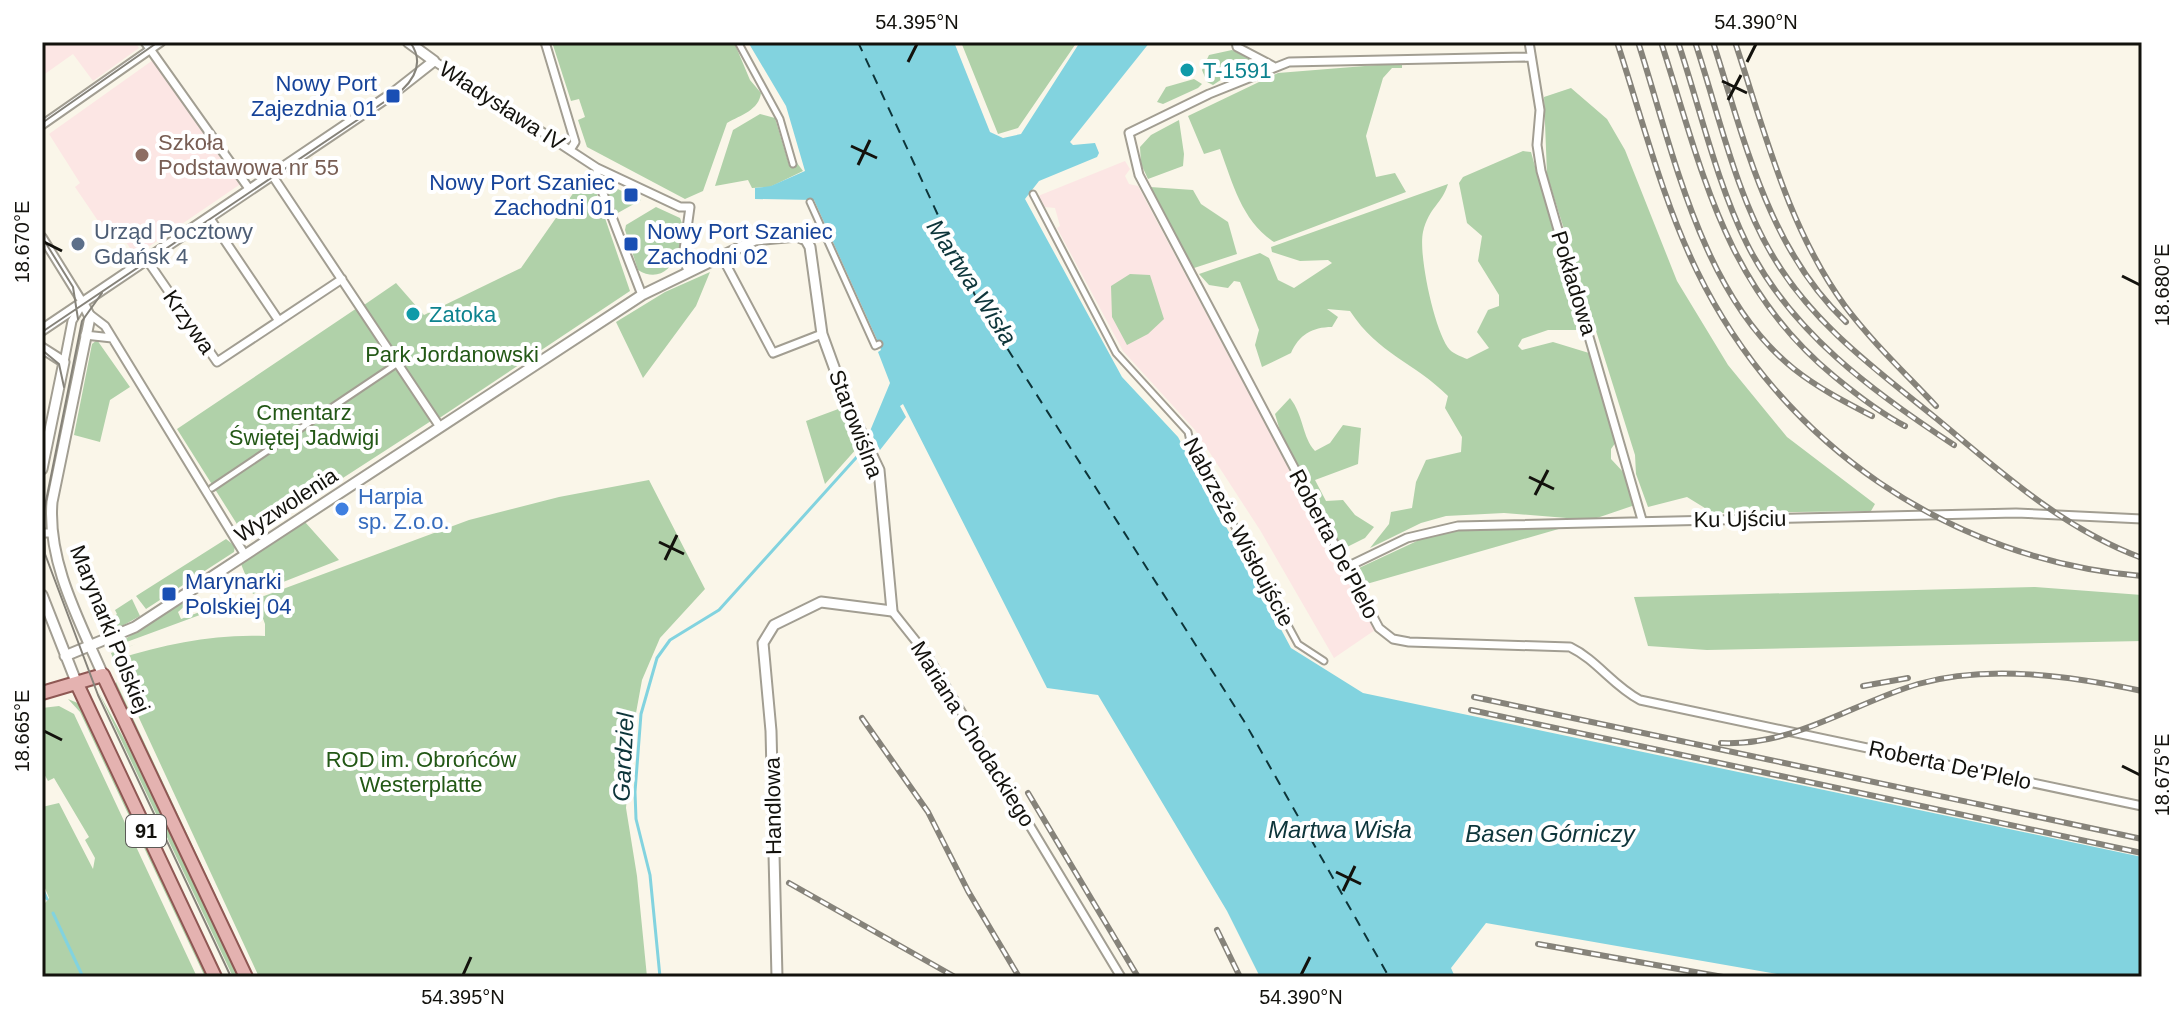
<svg xmlns="http://www.w3.org/2000/svg" width="2184" height="1019" viewBox="0 0 2184 1019" font-family="Arial,sans-serif">
<style>
.education{fill:#fce6e4}
.green{fill:#b0d1a9}
.water{fill:#82d3df}
.lines{fill:none;stroke-linecap:round;stroke-linejoin:round}
.stream{stroke:#82d3df;stroke-width:3}
.ferry{stroke:#0d353a;stroke-width:2;stroke-dasharray:10 8;stroke-linecap:butt}
.pedestrian-casing{stroke:#a29e92;stroke-width:9}
.minor-casing{stroke:#a29e92;stroke-width:11}
.tertiary-casing{stroke:#a29e92;stroke-width:13}
.primary-casing{stroke:#8f5854;stroke-width:16}
.pedestrian{stroke:#fff;stroke-width:5}
.minor{stroke:#fff;stroke-width:7}
.tertiary{stroke:#fff;stroke-width:9}
.primary{stroke:#e4b2b0;stroke-width:12}
.tram{stroke:#86837a;stroke-width:2}
.rail-casing{stroke:#86837a;stroke-width:6}
.rail{stroke:#fff;stroke-width:3;stroke-dasharray:9;stroke-linecap:butt}
.ticks{fill:none;stroke:#13120d;stroke-width:3}
.culture-dot{fill:#0f9aa8;stroke:#fff;stroke-width:3}
.transit-dot{fill:#1a4fb4;stroke:#fff;stroke-width:3}
.education-dot{fill:#8d6e63;stroke:#fff;stroke-width:3}
.service-dot{fill:#5c6f8a;stroke:#fff;stroke-width:3}
.shop-dot{fill:#3f7fe0;stroke:#fff;stroke-width:3}
.labels{text-anchor:middle;dominant-baseline:central;stroke-width:8;stroke-linejoin:round;paint-order:stroke}
.shield{fill:#fff;stroke:#5a5956;stroke-width:2}
.shield-label{font-size:20px;font-weight:bold;fill:#13120d}
.culture-label{font-size:22px;fill:#0d838f;stroke:#fff;text-anchor:start}
.transit-label{font-size:22px;fill:#164399;stroke:#fff;text-anchor:end}
.street-label{font-size:22px;fill:#13120d;stroke:#fff}
.education-label{font-size:22px;fill:#785e54;stroke:#fff;text-anchor:start}
.service-label{font-size:22px;fill:#4e5e75;stroke:#fff;text-anchor:start}
.park-label{font-size:22px;fill:#235816;stroke:#fff}
.shop-label{font-size:22px;fill:#366cbe;stroke:#fff;text-anchor:start}
.water-label{font-size:24px;font-style:italic;fill:#0d353a;stroke:#fff}
.neatline{fill:none;stroke:#13120d;stroke-width:3}
.ticks-label{font-size:20px;text-anchor:middle;fill:#13120d}
</style>
<rect width="100%" height="100%" fill="#faf6e9"/>
<path class="education" d="M42 42H135L139 48 93 81 73 54 42 76Z
M153 60 242 183 135 256 119 231 109 237 75 187 80 183 49 134Z
M1125 161 1130 169 1125 176 1129 184 1138 186 1375 630 1334 658 1260 530 1195 430 1123 351 1057 228 1060 226 1055 208 1045 207 1038 196Z"/>
<path class="green" d="M552 42H734L750 80 761 93C759 110 741 115 727 123L703 191 685 199 587 147 578 120 585 117 579 99 571 101Z
M961 42H1077L1018 128 998 134Z
M1232 50 1251 60 1213 85 1207 82 1202 70 1209 55Z
M1402 63V68H1392L1383 78 1366 136 1376 177 1395 173 1406 192 1274 242C1242 221 1233 184 1220 149L1204 154 1188 116 1278 73Z
M1194 79 1202 84 1198 88 1163 104 1157 102 1166 87Z
M1571 88 1607 119 1625 150 1677 281 1728 365 1787 437 1875 504 1871 511 1713 513 1687 497 1648 507 1636 474 1635 455 1547 175 1544 97Z
M760 114 775 118 789 165 797 163 803 171 770 187 752 188 748 180 715 186 733 130Z
M1179 120 1184 154 1183 166 1148 179 1141 164 1140 147 1151 135Z
M1523 151 1531 152 1581 330H1548L1522 339 1518 346 1522 350 1553 342 1589 353 1616 442 1611 449V459L1625 474 1635 505 1591 520 1504 513 1446 516 1421 523 1370 548 1389 524 1391 512 1412 508 1416 482 1426 460 1461 452 1462 437 1445 408 1448 396C1414 362 1379 355 1350 311L1327 309 1338 317 1332 327C1312 327 1299 335 1291 353L1262 367 1255 345 1259 330 1240 282 1234 281 1228 288 1209 285 1199 274 1260 253 1269 258 1278 280 1294 288 1332 263 1328 260 1300 261 1272 252 1271 247 1448 184C1442 204 1429 207 1423 232 1418 254 1435 334 1450 350 1454 354 1462 357 1467 359L1489 348 1477 332 1488 310 1499 306V295L1478 261 1482 236 1467 223 1459 183 1463 177Z
M581 182 593 183 630 291 438 419 364 305 396 283 424 315 521 268Z
M605 183 641 200 616 214Z
M1150 187 1193 190 1201 204 1228 222 1237 254 1191 269Z
M656 207 680 218 685 231C681 255 666 287 638 270L625 230 626 225Z
M710 272 696 306 643 378 616 322 665 292Z
M1130 274 1150 275 1164 319 1148 334 1127 345 1112 317 1111 286Z
M357 308 431 421 247 540 177 429Z
M97 340 130 387 110 400 100 442 74 435 92 344Z
M1290 398C1304 416 1302 437 1315 451L1330 443 1343 425 1361 428 1358 464 1315 480 1326 501 1343 500 1355 515 1374 527 1365 538 1347 547 1335 539 1280 431 1275 414Z
M841 408 858 447 825 484 806 421Z
M649 480 705 589 660 638 642 680 634 724 626 808 637 876 647 977H259L121 679 124 675 119 674 111 653 136 644 115 652 117 659C168 644 212 634 265 636V624L256 599 469 520 559 497Z
M305 522 339 560 253 594 241 564Z
M1569 526 1370 583 1359 582 1356 576 1359 568 1432 534 1454 529Z
M226 539 235 546 234 552 146 609 136 596Z
M2035 587 2142 595V641L1707 650 1648 646 1634 597Z
M242 596 246 598 113 647 182 602 187 604 178 612 181 619Z
M132 599 140 616 113 631 103 614 106 612 111 619 117 614 115 610Z
M116 682 254 977H250L115 688Z
M98 691 154 794 240 977H233Z
M68 699 80 704 210 977H205L80 712Z
M59 706 74 714 197 977H42V907L49 898 42 881V807L59 803 93 869 95 858 85 840 89 837 54 778 48 781 42 770V708Z"/>
<path class="water" d="M748 42H954L990 132 1003 138 1021 134 1080 42H1150L1070 142 1073 145 1095 143 1099 153 1097 157 1039 181 1025 199 1122 377 1178 437 1291 648 1363 693 2142 857V977H1795L1486 923 1451 968 1455 977H1260L1227 911 1098 695 1047 688 903 404 900 406 906 417 880 450 870 431 890 383 878 352 881 350 879 344 814 200 755 199V188L771 186 805 171 786 106Z"/>
<g class="lines">
<path class="stream" d="M42 888 47 899
M53 913 83 977
M660 977 650 875 636 819 635 792 641 714 657 658 670 640 719 610 864 449"/>
<path class="ferry" d="M858 42 979 304 1244 721 1389 977"/>
<defs>
<path id="pedestrian" d="M738 42 780 119 793 164
M1033 194 1116 353 1188 432 1191 446 1298 644 1324 661
M810 202 875 346 879 344
M212 488 398 363"/>
<path id="minor" d="M145 42 250 190
M545 42 575 142 570 150
M1236 42 1237 47 1273 66
M1529 42 1540 110 1537 145 1541 171 1642 520
M1531 57 1289 62 1209 94 1129 133 1139 175 1379 628 1393 639 1409 642 1570 647C1597 660 1612 685 1640 700L2142 806
M434 61 597 168 680 207H690L683 257 688 271
M42 125 161 42
M597 168V178L642 295
M272 175 440 427
M209 217 279 321
M42 237 83 303 72 321 64 362
M721 255 773 353 822 334
M147 260 217 362 342 279
M88 313 105 326 245 555
M85 335 112 338
M42 533H51
M1347 567 1407 538 1458 526 2016 513 2142 519
M892 611 927 655 1121 977"/>
<path id="tertiary" d="M83 303 90 317 52 502C47 562 80 622 103 675
M42 330 392 94 434 61 408 42
M42 348 64 362 42 469
M42 595 77 684
M65 656 135 627 642 295 755 240 797 236 806 240 810 247 822 334 847 403 879 470 892 611 821 602 774 625 763 643 771 731 777 977"/>
<path id="primary" d="M77 684 215 977
M42 693 103 675 246 977"/>
</defs>
<use href="#pedestrian" class="pedestrian-casing"/>
<use href="#minor" class="minor-casing"/>
<use href="#tertiary" class="tertiary-casing"/>
<use href="#primary" class="primary-casing"/>
<use href="#pedestrian" class="pedestrian"/>
<use href="#minor" class="minor"/>
<use href="#tertiary" class="tertiary"/>
<use href="#primary" class="primary"/>
<path class="tram" d="M42 123 158 42
M42 237 73 287 78 319
M102 293 82 321 44 511 45 554 98 695 231 977
M42 332 402 90C417 76 423 60 410 42
M42 350 59 364 64 387"/>
<defs>
<path id="rail" d="M1617 42C1642 118 1662 199 1697 271 1781 444 1950 560 2142 576
M1638 42C1673 150 1701 295 1794 369 1818 388 1845 402 1872 416
M1661 42C1703 172 1724 286 1835 377 1857 395 1880 413 1905 426
M1678 42C1700 108 1716 181 1747 244 1791 332 1873 392 1954 445
M1695 42C1718 111 1736 196 1774 258 1814 325 1878 371 1937 419 2001 472 2063 529 2142 558
M1713 42C1745 141 1768 248 1846 322
M1735 42C1765 132 1788 228 1845 306 1872 342 1905 373 1936 406
M1863 686 1908 678
M1474 697 2142 839
M1471 710 2142 853
M862 718 928 812 968 891 1019 977
M1721 743C1795 746 1851 704 1918 684 1988 664 2072 676 2142 691
M1028 793 1138 977
M789 883 955 977
M1217 930 1240 977
M1538 944 1723 977"/>
</defs>
<use href="#rail" class="rail-casing"/>
<use href="#rail" class="rail"/>
</g>
<path class="ticks" d="M908 62 917 44M1747 62 1756 44M1722 81 1747 93M1728 100 1741 75M851 146 877 158M858 165 870 140M44 242 62 251M2122 276 2140 285M1529 477 1554 489M1535 495 1548 470M659 542 684 554M665 560 677 535M44 731 62 740M2122 766 2140 775M1336 872 1361 884M1343 891 1355 866M463 975 471 957M1301 975 1310 957"/>
<g class="culture-dot">
<circle cx="1187" cy="70" r="8"/>
<circle cx="413" cy="314" r="8"/>
</g>
<g class="transit-dot">
<rect x="385" y="88" width="16" height="16" rx="4"/>
<rect x="623" y="187" width="16" height="16" rx="4"/>
<rect x="623" y="236" width="16" height="16" rx="4"/>
<rect x="161" y="586" width="16" height="16" rx="4"/>
</g>
<circle class="education-dot" cx="142" cy="155" r="8"/>
<circle class="service-dot" cx="78" cy="244" r="8"/>
<circle class="shop-dot" cx="342" cy="509" r="8"/>
<g class="labels">
<rect class="shield" x="126" y="815" width="40" height="32" rx="6"/>
<g class="shield-label">
<text x="146" y="831">91</text>
</g>
<g class="culture-label">
<text x="1203" y="70">T-1591</text>
<text x="429" y="314">Zatoka</text>
</g>
<g class="transit-label">
<text x="377" y="83">Nowy Port<tspan x="377" dy="25">Zajezdnia 01</tspan></text>
<text x="615" y="182">Nowy Port Szaniec<tspan x="615" dy="25">Zachodni 01</tspan></text>
<text x="647" y="231" text-anchor="start">Nowy Port Szaniec<tspan x="647" dy="25">Zachodni 02</tspan></text>
<text x="185" y="581" text-anchor="start">Marynarki<tspan x="185" dy="25">Polskiej 04</tspan></text>
</g>
<g class="street-label">
<text transform="translate(502 106) rotate(33)">Władysława IV</text>
<text transform="translate(1574 283) rotate(73)">Pokładowa</text>
<text transform="translate(189 322) rotate(55)">Krzywa</text>
<text transform="translate(856 424) rotate(69)">Starowiślna</text>
<text transform="translate(286 505) rotate(-33)">Wyzwolenia</text>
<text transform="translate(1740 519) rotate(-1)">Ku Ujściu</text>
<text transform="translate(1239 532) rotate(62)">Nabrzeże Wisłoujście</text>
<text transform="translate(1334 544) rotate(62)">Roberta De'Plelo</text>
<text transform="translate(110 629) rotate(68)">Marynarki Polskiej</text>
<text transform="translate(973 734) rotate(58)">Mariana Chodackiego</text>
<text transform="translate(1950 765) rotate(12)">Roberta De'Plelo</text>
<text transform="translate(773 806) rotate(-91)">Handlowa</text>
</g>
<g class="education-label">
<text x="158" y="142">Szkoła<tspan x="158" dy="25">Podstawowa nr 55</tspan></text>
</g>
<g class="service-label">
<text x="94" y="231">Urząd Pocztowy<tspan x="94" dy="25">Gdańsk 4</tspan></text>
</g>
<g class="park-label">
<text x="452" y="354">Park Jordanowski</text>
<text x="304" y="412">Cmentarz<tspan x="304" dy="25">Świętej Jadwigi</tspan></text>
<text x="421" y="759">ROD im. Obrońców<tspan x="421" dy="25">Westerplatte</tspan></text>
</g>
<g class="shop-label">
<text x="358" y="496">Harpia<tspan x="358" dy="25">sp. Z.o.o.</tspan></text>
</g>
<g class="water-label">
<text transform="translate(972 282) rotate(57)">Martwa Wisła</text>
<text transform="translate(623 757) rotate(-87)">Gardziel</text>
<text x="1340" y="829">Martwa Wisła</text>
<text x="1550" y="833">Basen Górniczy</text>
</g>
</g>
<rect width="2184" height="1019" fill="none" stroke="#ffffff" stroke-width="88"/>
<rect x="44" y="44" width="2096" height="931" class="neatline"/>
<g class="ticks-label">
<text x="917" y="29">54.395°N</text>
<text x="1756" y="29">54.390°N</text>
<text transform="translate(22 242) rotate(-90)" y="7">18.670°E</text>
<text transform="translate(2162 285) rotate(-90)" y="7">18.680°E</text>
<text transform="translate(22 731) rotate(-90)" y="7">18.665°E</text>
<text transform="translate(2162 775) rotate(-90)" y="7">18.675°E</text>
<text x="463" y="1004">54.395°N</text>
<text x="1301" y="1004">54.390°N</text>
</g>
</svg>
